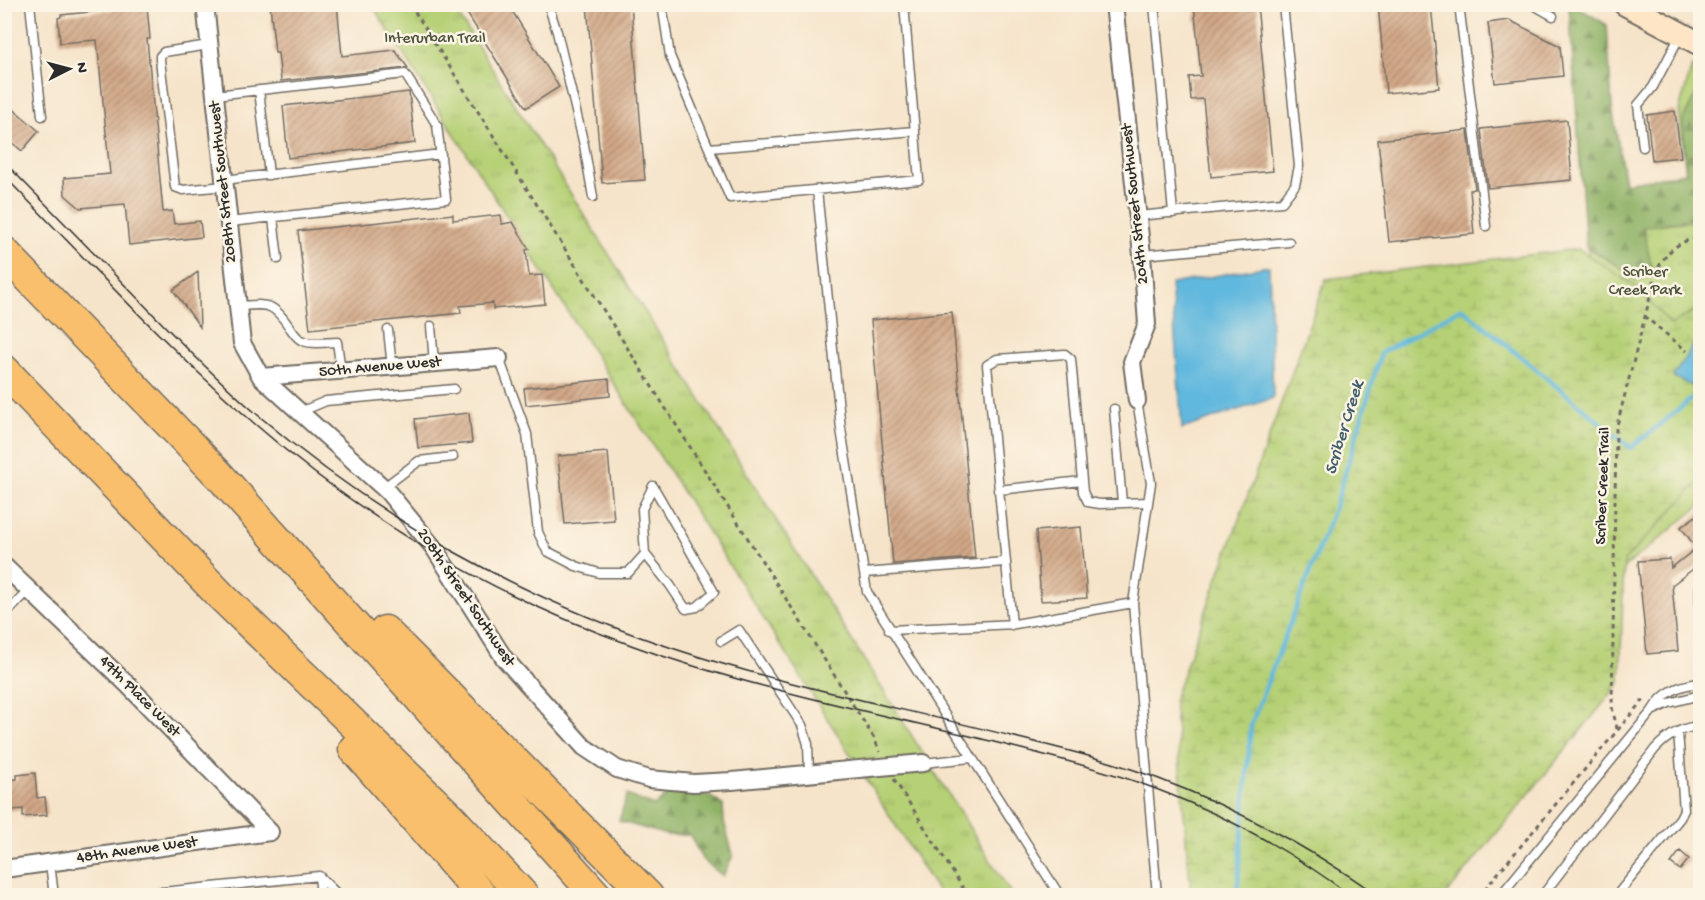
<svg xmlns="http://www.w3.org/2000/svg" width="1705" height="900" viewBox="0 0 1705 900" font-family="'Gochi Hand',sans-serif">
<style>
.grass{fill:url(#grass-tufts);stroke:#707e50;stroke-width:1.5}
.forest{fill:url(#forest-firs);stroke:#5e6e48;stroke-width:1.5}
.wetland{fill:url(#wetland-marsh);stroke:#707e50;stroke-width:1.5}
.water{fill:#60b8de;stroke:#467284;stroke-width:1.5}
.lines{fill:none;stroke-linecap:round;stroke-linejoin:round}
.stream{stroke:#60b8de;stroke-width:4.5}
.building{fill:url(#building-hatch)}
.lane-casing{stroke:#726c63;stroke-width:11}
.street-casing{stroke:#726c63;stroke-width:20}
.secondary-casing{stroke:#726c63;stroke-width:26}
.highway-casing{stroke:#726c63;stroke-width:33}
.path{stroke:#726c63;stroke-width:3;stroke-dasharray:4.5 4.5;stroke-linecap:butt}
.lane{stroke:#fff;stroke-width:8}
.street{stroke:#fff;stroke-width:16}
.secondary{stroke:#fde5c5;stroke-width:22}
.highway{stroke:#f9bf6d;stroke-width:30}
.tram{stroke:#2b2b2b;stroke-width:1.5}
.labels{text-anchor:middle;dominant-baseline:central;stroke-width:5;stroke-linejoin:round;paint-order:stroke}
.park-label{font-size:16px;fill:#4e543e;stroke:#fcf5e5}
.street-label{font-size:16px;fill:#2b2b2b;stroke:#fcf5e5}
.water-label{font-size:18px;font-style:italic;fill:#3e5c6a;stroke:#fcf5e5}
</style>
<defs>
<pattern id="grass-tufts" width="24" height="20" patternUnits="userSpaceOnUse" patternTransform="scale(1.5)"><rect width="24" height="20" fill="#b5d075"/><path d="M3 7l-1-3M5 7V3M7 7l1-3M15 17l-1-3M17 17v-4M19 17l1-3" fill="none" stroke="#9cb365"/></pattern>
<pattern id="forest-firs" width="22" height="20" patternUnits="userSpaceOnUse" patternTransform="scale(1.5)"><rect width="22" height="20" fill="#90b266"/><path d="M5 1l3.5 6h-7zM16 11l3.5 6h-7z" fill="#769154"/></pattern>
<pattern id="wetland-marsh" width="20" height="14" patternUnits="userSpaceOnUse" patternTransform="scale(1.5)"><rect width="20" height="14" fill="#b5d075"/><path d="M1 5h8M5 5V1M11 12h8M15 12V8" fill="none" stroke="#9cb365"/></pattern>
<pattern id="building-hatch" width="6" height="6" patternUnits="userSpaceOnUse" patternTransform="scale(1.5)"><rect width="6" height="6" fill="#d2a887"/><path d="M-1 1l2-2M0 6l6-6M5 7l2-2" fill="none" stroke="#ab896f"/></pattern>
</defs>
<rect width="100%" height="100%" fill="#fcf5e5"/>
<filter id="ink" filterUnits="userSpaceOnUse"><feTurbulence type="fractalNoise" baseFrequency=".0167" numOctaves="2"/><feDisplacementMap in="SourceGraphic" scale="12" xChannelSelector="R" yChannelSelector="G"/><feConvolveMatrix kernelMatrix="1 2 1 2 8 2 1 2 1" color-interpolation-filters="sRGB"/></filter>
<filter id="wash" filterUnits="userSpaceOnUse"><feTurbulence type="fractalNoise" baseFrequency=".008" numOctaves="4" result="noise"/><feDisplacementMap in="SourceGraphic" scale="24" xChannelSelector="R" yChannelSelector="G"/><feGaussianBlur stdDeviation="1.35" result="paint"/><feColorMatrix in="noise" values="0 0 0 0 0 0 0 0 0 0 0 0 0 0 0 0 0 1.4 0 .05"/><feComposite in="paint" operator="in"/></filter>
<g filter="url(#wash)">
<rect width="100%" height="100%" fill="#f6e4ca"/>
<path class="grass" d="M372 5H452L1012 895H940Z
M1692 66 1700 70V506L1617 573 1586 232 1691 221 1679 110Z"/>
<path class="forest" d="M1569 5H1574L1607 25 1612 108 1625 183 1686 173 1683 120 1700 86V219H1689L1643 227 1653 274 1637 281 1617 265 1586 247Z
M672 791 709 796 723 805 724 822 733 855 723 876 702 859 690 835H667L619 821 627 795 654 806Z"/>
<path class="wetland" d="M1579 249 1635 286 1671 325 1700 307V481L1624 561 1620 683 1446 895H1191L1174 699 1326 279Z"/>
<path class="water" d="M1269 266 1273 398 1182 429 1171 284Z
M1700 334V389L1673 377Z"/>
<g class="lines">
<path class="stream" d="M1237 896 1251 725 1336 504 1381 353 1462 308 1631 448 1700 392"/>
</g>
<g id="blocks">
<path class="building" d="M270 4H337L342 56 395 50 408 68 281 81 278 53H275Z
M473 4H508L559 87 526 108 465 10Z
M587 4H631L645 180 602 183Z
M1194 4H1257L1273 171 1211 177 1203 99 1191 100 1189 77 1201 76Z
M1378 4H1431L1439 88 1386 93Z
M147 6 150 39H147L163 212 172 211 174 224 200 221 202 237 129 245 125 204 80 208 65 195 64 178 110 174 97 40 60 43 58 18 61 17V15Z
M1509 20 1560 46 1563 76 1495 83 1488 23Z
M409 92 415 143 288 158 283 106Z
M4 101 39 131 22 151 4 136Z
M1675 111 1681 157 1652 160 1647 115Z
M1567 120 1572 180 1488 188 1481 129Z
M1468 130 1475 189 1470 190 1474 234 1389 242 1378 140Z
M453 214V220L501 215 502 224 513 222 529 249 526 250 529 276 542 275 545 304 493 309V303L460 306 461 313 310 329 298 231Z
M198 272 200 327 173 290Z
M952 312 975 558 893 564 871 320Z
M609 379 610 396 526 405 524 388Z
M469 413 472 443 418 448 415 419Z
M608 452 614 520 565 524 558 456Z
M1701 512V563L1672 585 1678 651 1647 654 1638 561 1670 559 1671 568 1696 548 1681 527Z
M1081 527 1087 598 1041 601 1036 531Z
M35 773 37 798 45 797 47 815 23 817V809L4 811V780L17 779V775Z
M1680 851 1689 859 1680 870 1671 863Z"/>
</g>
</g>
<g filter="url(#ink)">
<use href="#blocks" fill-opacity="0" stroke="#726c63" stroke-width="1.5"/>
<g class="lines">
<defs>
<path id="lane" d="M30 4 42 116
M548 4 557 32 584 145 593 197
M662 4 670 56 730 198 919 180 904 4
M1154 4 1173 213
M1459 4 1486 226
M1532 4 1553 16
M209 45 164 52 160 56V60L175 187 183 190 225 186
M259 90 269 175
M215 95 405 74 437 125 446 199 229 222
M1643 147 1638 105 1653 87 1681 34
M709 148 915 131
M224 180 441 154
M817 190 841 429 867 592 1060 896
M1138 216 1282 202 1295 185 1299 166 1283 4
M273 218 278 259
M1142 255 1289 242
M238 306C268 304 273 302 290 328 294 333 297 339 303 341 313 345 327 342 337 342L341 371
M431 326 434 363
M388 330 392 367
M499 358 527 434 538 532 547 551 576 566 599 573H628L645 554 642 509 653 486 714 592 697 607 686 609 670 585 645 554
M1114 409 1122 503
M300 412 326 401 454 389
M383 488 419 461 453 457
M998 490 1082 481
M864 573 1005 562
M1700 588V604
M1133 603 1157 896
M4 616 29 590
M1012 625 987 365 997 359 1065 354 1071 359 1083 492 1088 502 1100 504 1148 502
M889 630 1015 624 1133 603 1151 483 1137 401
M721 641 739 630 802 725 808 744 809 774
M1652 711 1669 703 1700 695
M923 763 971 758
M50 863 54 896
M319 876 321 896
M123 896 319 876 339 896
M1500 896 1652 711C1663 692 1679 685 1700 683
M1542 896 1655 749C1667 736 1683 727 1700 726
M1616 896 1680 818 1684 810 1678 732"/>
<path id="street" d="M205 4 242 343 261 377 387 491 434 548 504 658 584 747 617 769 649 779 694 783 732 781 923 763
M1114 4 1142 255 1147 324 1132 362 1137 401
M261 377 499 358
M4 566 128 685 270 832
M4 869 270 832"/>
<path id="secondary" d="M1625 4 1700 44"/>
<path id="highway" d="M4 252 219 475 597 896
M4 370 220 595 450 817 524 896
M385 631 648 896
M354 749 482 896"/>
</defs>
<use href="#lane" class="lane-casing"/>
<use href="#street" class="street-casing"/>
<use href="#secondary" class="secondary-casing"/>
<use href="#highway" class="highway-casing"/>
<path class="path" d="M410 4 874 738 880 752
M1644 316 1687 351
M1617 729 1612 707 1616 429 1657 270C1667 251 1679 240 1700 238
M1700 752H1697L1700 844
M894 779 968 896
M1479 896 1642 701 1644 703"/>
<use href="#lane" class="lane"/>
<use href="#street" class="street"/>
<use href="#secondary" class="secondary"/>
<use href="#highway" class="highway"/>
<path class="tram" d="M4 162C53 211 101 261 150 311 185 347 221 383 259 416 381 520 523 599 675 649 786 686 902 708 1015 737 1062 749 1109 760 1154 777 1234 807 1309 847 1379 896
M4 176C87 260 166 347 255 424 364 520 494 596 631 645 746 687 867 711 986 740 1037 753 1088 765 1137 782 1213 809 1286 847 1351 896"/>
</g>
</g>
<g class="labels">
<g class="park-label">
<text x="435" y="39">Interurban Trail</text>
<text x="1645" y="273">Scriber<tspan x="1645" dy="18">Creek Park</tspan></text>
</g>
<g class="street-label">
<text transform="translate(224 182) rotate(-96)">208th Street Southwest</text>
<text transform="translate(1136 204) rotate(-96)">204th Street Southwest</text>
<text transform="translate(380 368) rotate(-5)">50th Avenue West</text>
<text transform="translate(1604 486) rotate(-88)">Scriber Creek Trail</text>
<text transform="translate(465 598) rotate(56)">208th Street Southwest</text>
<text transform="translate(139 697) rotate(45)">49th Place West</text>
<text transform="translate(137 851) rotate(-8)">48th Avenue West</text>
</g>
<g class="water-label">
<text transform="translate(1345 428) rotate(-73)">Scriber Creek</text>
</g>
</g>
<rect width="1705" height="900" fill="none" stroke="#fcf5e5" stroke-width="24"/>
<g transform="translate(69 69) rotate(84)" stroke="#fcf5e5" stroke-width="4.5" paint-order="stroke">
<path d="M0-4.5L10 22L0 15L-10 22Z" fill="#2b2b2b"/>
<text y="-9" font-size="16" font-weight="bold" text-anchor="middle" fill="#2b2b2b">N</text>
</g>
</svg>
